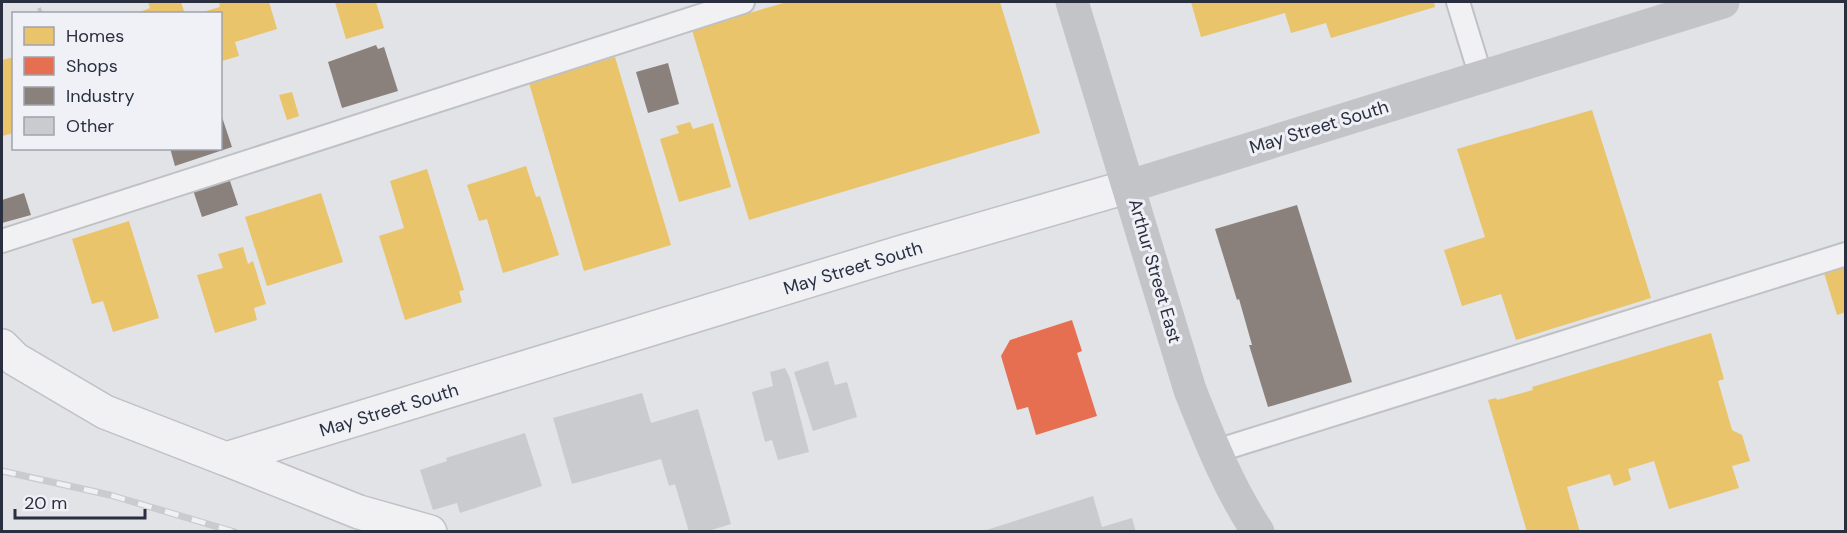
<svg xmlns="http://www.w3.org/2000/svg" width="1847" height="533" viewBox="0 0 1847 533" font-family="'DM Sans',sans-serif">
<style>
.homes{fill:#e9c46a}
.shops{fill:#e76f51}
.industry{fill:#8a817c}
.building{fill:#cacbce}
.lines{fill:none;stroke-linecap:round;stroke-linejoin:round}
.service-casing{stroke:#bfc1c4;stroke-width:26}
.minor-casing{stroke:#bfc1c4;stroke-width:36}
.path{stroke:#c3c4ca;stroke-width:4;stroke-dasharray:4.5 4.5;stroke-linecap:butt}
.service{stroke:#f1f1f3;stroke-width:22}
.minor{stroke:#f1f1f3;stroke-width:33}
.secondary{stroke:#c2c4c8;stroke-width:33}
.rail-casing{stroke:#cacbcf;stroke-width:7}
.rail{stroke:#eff1f6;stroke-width:4.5;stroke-dasharray:14;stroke-linecap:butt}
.labels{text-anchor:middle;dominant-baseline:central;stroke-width:6;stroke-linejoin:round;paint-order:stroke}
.street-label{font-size:18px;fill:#292f3f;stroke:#eff1f6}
</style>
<rect width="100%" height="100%" fill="#e1e3e6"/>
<path class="homes" d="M148 2H181L185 14H134L150 8Z
M219 2H269L277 29 235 42 239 56 222 61 220 14 199 13 220 7Z
M335 2H376L384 28 346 39Z
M787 2H1000L1040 133 749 220 692 30Z
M1191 2H1434L1435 7 1331 38 1326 23 1291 33 1285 13 1201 37Z
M14 57V133L2 136V60Z
M615 57 671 245 584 271 529 83Z
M292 92 299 116 287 120 279 95Z
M1592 110 1651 298 1516 340 1501 294 1462 306 1444 250 1485 237 1457 149Z
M690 122 693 129 713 123 731 187 679 202 660 139 679 133 676 126Z
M526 166 536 197 540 196 559 255 503 273 487 219 479 221 467 185Z
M427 169 464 290 459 291 462 302 405 320 379 236 404 228 390 181Z
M321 193 343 262 267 286 245 217Z
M129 221 159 318 113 332 103 301 92 304 72 239Z
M243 247 248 264 253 261 266 304 254 308 257 320 215 333 197 275 223 268 218 254Z
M1846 266V312L1837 315 1824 273Z
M1711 333 1724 379 1718 381 1732 430 1742 435 1750 461 1732 466 1739 488 1669 509 1654 461 1628 469 1631 480 1614 486 1610 474 1567 487 1580 532H1527L1488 400 1496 398 1497 400 1533 390 1532 387Z"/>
<path class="shops" d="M1072 320 1082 351 1077 353 1097 416 1036 435 1028 407 1017 410 1001 356 1010 340Z"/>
<path class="industry" d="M376 45 378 49 384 47 398 91 342 108 328 62Z
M668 63 679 104 648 113 636 72Z
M221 114 232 147 175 166 170 148H220Z
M229 178 238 205 202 217 193 190Z
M24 193 31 215 2 223V200Z
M1297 205 1352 382 1268 407 1249 345H1252L1239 299 1237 300 1215 229Z"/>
<path class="building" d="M828 361 835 385 847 382 857 417 813 431 794 372Z
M785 368 790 378 809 452 778 460 772 440 765 442 752 392 773 386 770 372Z
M642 393 651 423 698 409 731 524 705 532H689L675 484 669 486 661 459 572 484 553 418Z
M525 433 542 486 460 513 457 503 433 510 420 470 447 461 446 458Z
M1093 496 1102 527 1132 518 1136 532H980Z"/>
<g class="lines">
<defs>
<path id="service" d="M1458 2 1481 77
M2 241 743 2
M1213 452 1846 254"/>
<path id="minor" d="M2 346 15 359 105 412 226 459 899 253 1130 186
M226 459 359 512 430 532"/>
</defs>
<use href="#service" class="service-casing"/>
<use href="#minor" class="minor-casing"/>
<path class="path" d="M39 8 41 14"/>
<use href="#service" class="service"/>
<use href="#minor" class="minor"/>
<path class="secondary" d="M1072 2 1190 390C1210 440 1228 487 1258 532
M1130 186 1723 2"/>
<defs>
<path id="rail" d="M2 471 110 495 235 532"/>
</defs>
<use href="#rail" class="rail-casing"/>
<use href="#rail" class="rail"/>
</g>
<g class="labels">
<g class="street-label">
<text transform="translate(1319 127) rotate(-17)">May Street South</text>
<text transform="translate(853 268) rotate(-17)">May Street South</text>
<text transform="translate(1155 271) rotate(74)">Arthur Street East</text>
<text transform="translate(389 410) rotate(-17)">May Street South</text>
</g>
</g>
<rect width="1847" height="533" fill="none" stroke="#292f3f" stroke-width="6"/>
<rect x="12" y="12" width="210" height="138" fill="#eff1f6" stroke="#a0a3ad" stroke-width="1.5"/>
<rect x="24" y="27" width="30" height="18" fill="#e9c46a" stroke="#a0a3ad" stroke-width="1.5"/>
<text x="66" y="42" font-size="18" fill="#292f3f">Homes</text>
<rect x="24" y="57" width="30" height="18" fill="#e76f51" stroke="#a0a3ad" stroke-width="1.5"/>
<text x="66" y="72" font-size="18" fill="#292f3f">Shops</text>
<rect x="24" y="87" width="30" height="18" fill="#8a817c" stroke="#a0a3ad" stroke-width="1.5"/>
<text x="66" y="102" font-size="18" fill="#292f3f">Industry</text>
<rect x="24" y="117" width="30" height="18" fill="#cacbce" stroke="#a0a3ad" stroke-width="1.5"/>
<text x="66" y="132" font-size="18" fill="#292f3f">Other</text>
<path d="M15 509v9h130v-9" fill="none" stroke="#292f3f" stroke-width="3"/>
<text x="24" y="509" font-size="18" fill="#292f3f" stroke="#eff1f6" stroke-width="4.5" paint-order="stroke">20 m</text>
</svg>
